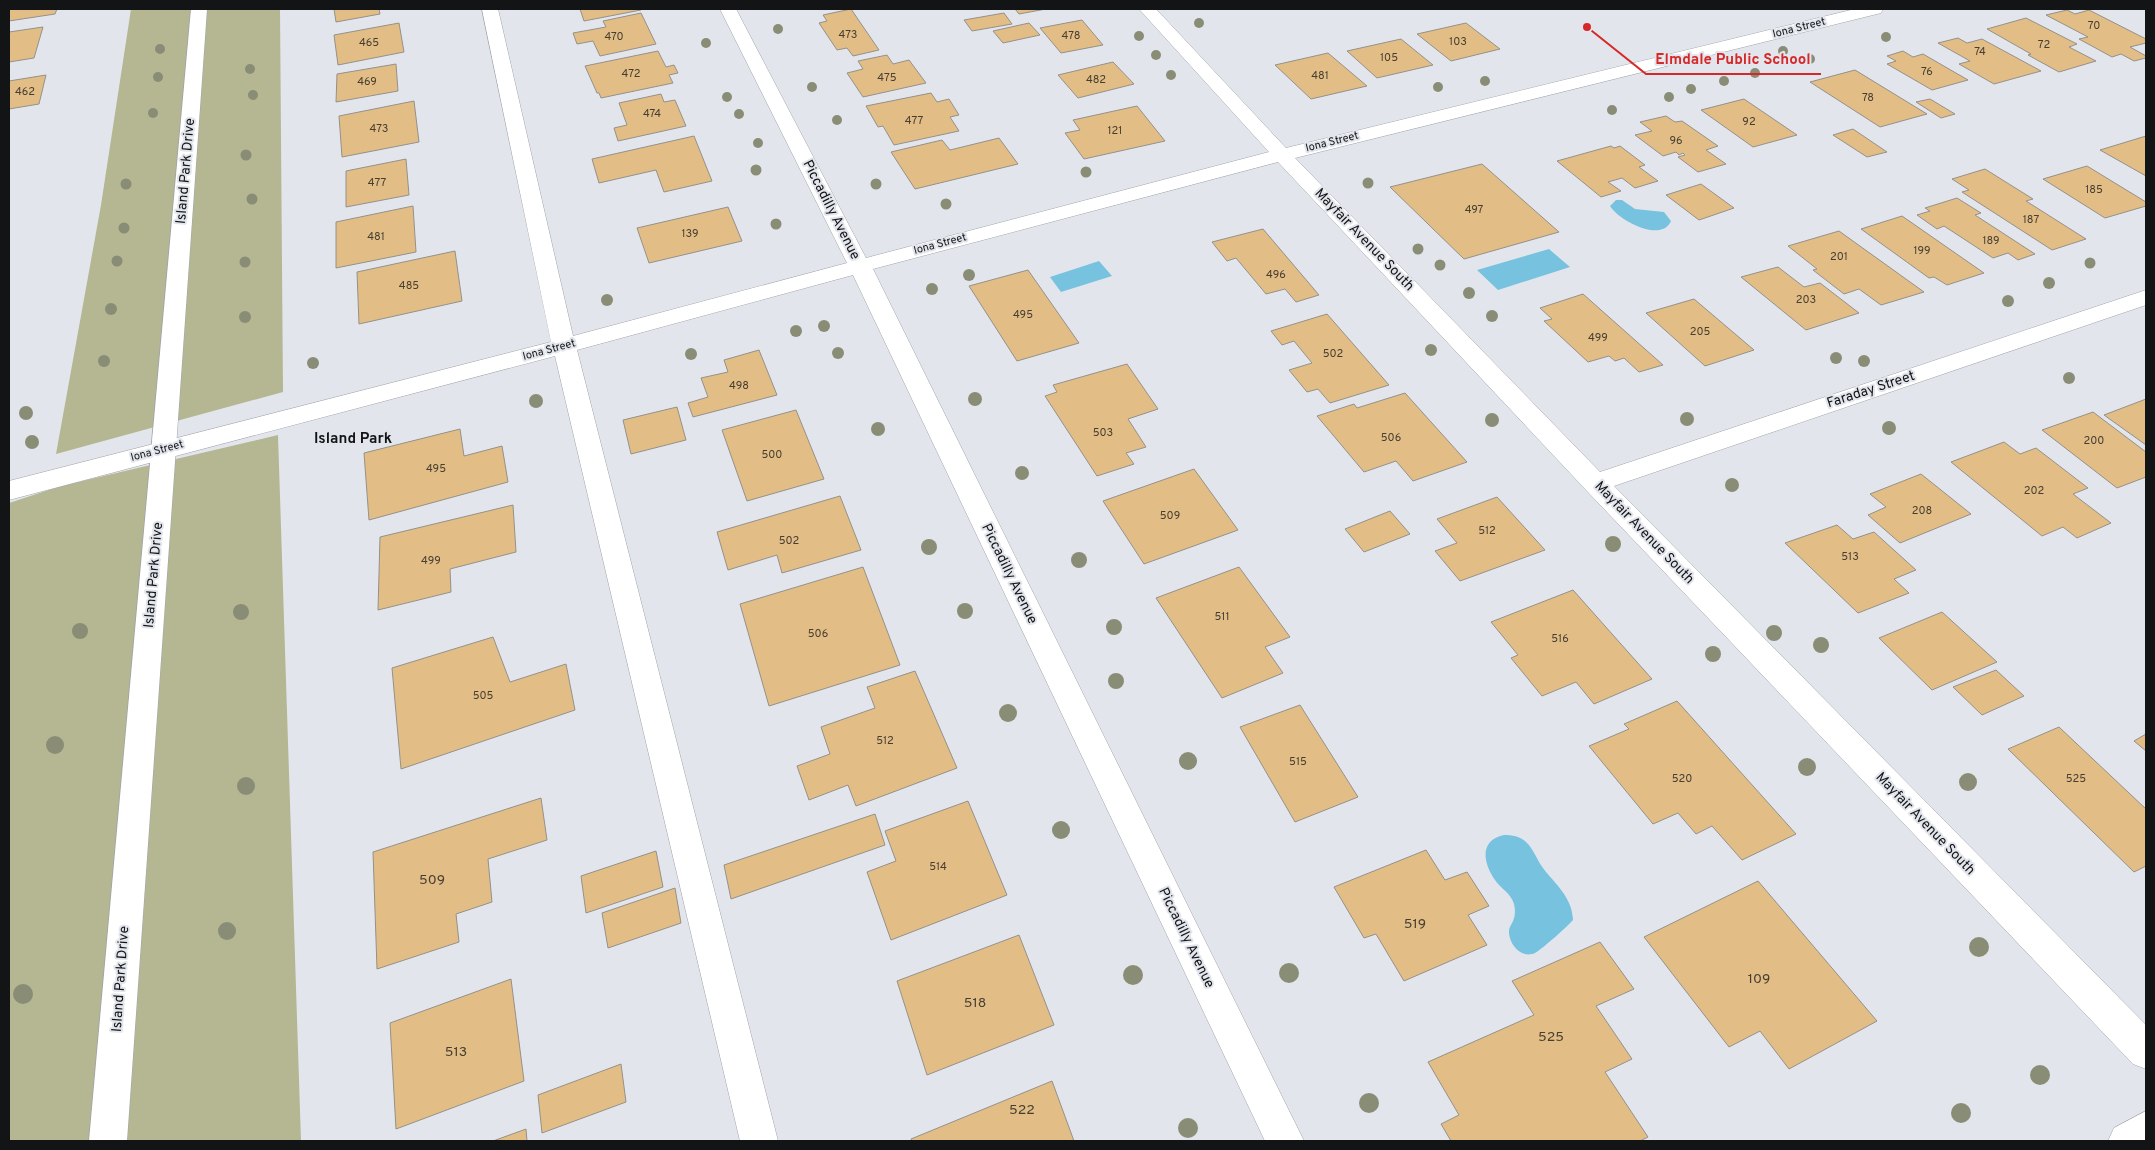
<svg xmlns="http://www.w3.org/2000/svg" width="2155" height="1150" viewBox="0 0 2155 1150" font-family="Overpass,sans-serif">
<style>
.green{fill:#b4b792}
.water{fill:#77c2df}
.building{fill:#e2bd85;stroke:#94918b}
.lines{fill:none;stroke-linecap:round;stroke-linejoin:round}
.minor-casing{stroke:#a1a4aa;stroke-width:1}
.major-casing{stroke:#a1a4aa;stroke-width:1}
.minor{fill:#fff;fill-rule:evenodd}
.major{fill:#fff;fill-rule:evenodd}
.tree{fill:#8a8d76}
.labels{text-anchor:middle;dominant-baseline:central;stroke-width:4;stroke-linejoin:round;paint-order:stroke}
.number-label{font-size:11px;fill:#473e32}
.far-street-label{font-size:11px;fill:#131416;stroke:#e2e6ec}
.street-label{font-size:14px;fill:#131416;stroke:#e2e6ec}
.near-number-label{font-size:14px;fill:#473e32}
.neighbourhood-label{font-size:15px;font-weight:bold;fill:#131416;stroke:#e2e6ec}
.leader{fill:none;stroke:#d62828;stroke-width:2}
.callout-dot{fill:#d62828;stroke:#e2e6ec;stroke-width:2}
.callout-label{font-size:15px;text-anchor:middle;font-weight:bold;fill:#d62828;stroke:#e2e6ec;stroke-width:4;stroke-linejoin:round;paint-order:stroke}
</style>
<rect width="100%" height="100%" fill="#e2e6ec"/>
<path class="green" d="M131 9H280L283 392 56 454 101 205Z
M278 435 301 1141H9V503L61 486Z"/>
<path class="water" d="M1616 200H1622L1635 209 1664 212 1671 221C1662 243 1619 221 1610 206Z
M1549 249 1570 267 1498 290 1477 270Z
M1099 261 1112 276 1061 292 1050 277Z
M1504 835C1512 835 1520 836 1526 842 1533 848 1537 860 1543 868 1556 885 1572 897 1573 920 1568 926 1541 950 1535 953 1521 959 1510 945 1509 933 1508 924 1518 922 1514 904 1511 893 1501 889 1495 880 1483 863 1479 840 1504 835Z"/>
<path class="building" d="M9 9H57L55 14 9 21Z
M334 9H379L380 14 336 22Z
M580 9H640L641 10 584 21Z
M851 9 879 50 853 56 847 48 837 50 819 23 827 21 823 15Z
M1015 9H1046L1019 14Z
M2067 10 2075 14 2089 10 2146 39V43L2130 47 2146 56V58L2134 61 2121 54 2112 57 2079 39 2088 37 2046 15Z
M641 13 656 44 600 56 593 41 577 44 573 33 606 27 603 21Z
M1004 13 1012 24 972 31 964 20Z
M2026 18 2077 44 2069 47 2096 61 2059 72 2028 55 2031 54 1987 29Z
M1082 20 1103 45 1061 53 1040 28Z
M399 23 404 52 338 65 334 35Z
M1029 23 1040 35 1003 43 993 31Z
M1466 23 1500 49 1451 61 1417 34Z
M43 27 34 58 9 62V32Z
M1958 38 1967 43 1982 39 2041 71 1994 84 1959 64 1970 61 1938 43Z
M1401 39 1433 65 1377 78 1347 51Z
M658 51 666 67 674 65 678 73 669 75 673 83 601 98 599 93H597L585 66Z
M1903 51 1913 57 1923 54 1968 80 1932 90 1887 64 1896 61 1887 56Z
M1328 53 1367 86 1311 99 1275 65Z
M887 55 893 64 909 60 926 83 863 97 847 73 863 69 858 61Z
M1113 62 1134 84 1078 98 1058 75Z
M396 64 398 91 336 102 337 74Z
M1855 70 1927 114 1880 127 1810 82Z
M46 75 39 104 9 109V81Z
M931 93 937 102 949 99 959 115 950 117 959 131 894 145 883 126 878 127 866 106Z
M661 94 664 102 675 100 686 126 618 141 614 128 627 125 619 103Z
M1744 99 1797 135 1753 147 1701 110Z
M1930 99 1955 114 1941 118 1916 102Z
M414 101 419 142 342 157 339 116Z
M1137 106 1165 141 1084 159 1065 133 1080 130 1073 120Z
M1666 116 1675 122 1682 121 1718 146 1706 150 1726 164 1698 172 1678 157 1685 155 1683 153 1679 155 1676 152 1663 156 1635 135 1652 131 1640 122Z
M1853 129 1887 152 1867 157 1833 135Z
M694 136 712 181 664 192 656 170 599 183 592 159Z
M2146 136V176L2100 150Z
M999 138 1018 164 915 189 891 152 942 140 950 150Z
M1611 146 1614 148 1620 146 1645 165 1639 167 1658 181 1635 188 1622 178 1608 182 1621 191 1601 197 1557 161Z
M406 159 409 195 346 207V171Z
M1482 164 1559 232 1464 259 1390 187Z
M2087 166 2146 202V206L2105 218 2043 179Z
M1985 169 2033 199 2026 201 2086 239 2052 250 1962 192 1969 190 1952 179Z
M1701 184 1734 208 1699 220 1666 195Z
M1957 198 1981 213 1975 215 2035 254 2018 260 2008 253 1993 258 1944 226 1937 229 1917 215 1930 211 1925 208Z
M413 206 416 252 336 268V222Z
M728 207 742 241 649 263 637 228Z
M1902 216 1984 273 1947 285 1934 277 1929 278 1861 229Z
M1263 229 1319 295 1296 302 1285 289 1266 294 1236 258 1227 261 1212 242Z
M1839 231 1924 292 1881 305 1859 289 1844 294 1813 270 1817 269 1788 246Z
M455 251 462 301 359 324 357 272Z
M1778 267 1804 287 1820 283 1859 313 1806 330 1741 277Z
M1028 270 1079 343 1017 361 969 286Z
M1583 294 1663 365 1639 372 1624 358 1615 361 1609 356 1588 362 1544 321 1552 319 1540 308Z
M1694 299 1754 350 1705 366 1646 313Z
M1327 314 1389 385 1330 403 1318 389 1307 392 1289 370 1312 363 1294 341 1282 345 1271 331Z
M759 350 777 395 693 417 688 403 708 397 701 378 728 372 724 360Z
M1127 364 1158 409 1128 419 1146 447 1126 453 1134 464 1097 476 1045 396 1057 392 1053 385Z
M1405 393 1467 462 1413 481 1396 461 1364 472 1317 416 1354 404 1357 408Z
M2146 399V445L2104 415Z
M677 407 686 440 631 454 623 420Z
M796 410 824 479 747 501 722 430Z
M2093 412 2146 452V477L2117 488 2042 430Z
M460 429 464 456 502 446 508 482 369 520 364 453Z
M2004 442 2020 454 2036 448 2088 488 2073 494 2111 523 2077 538 2063 527 2042 536 1951 462Z
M1194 469 1238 530 1144 564 1103 501Z
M1921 474 1971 514 1900 543 1868 515 1886 507 1870 494Z
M840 496 861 550 782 573 777 555 728 570 717 532Z
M1497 497 1545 550 1460 581 1435 551 1457 543 1437 519Z
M513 505 516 552 450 569 451 592 378 610 380 537Z
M1390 511 1410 534 1364 552 1345 529Z
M1837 525 1853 539 1874 532 1916 570 1894 579 1909 593 1858 613 1785 543Z
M863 567 900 665 769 706 740 604Z
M1239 567 1290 637 1265 647 1283 673 1222 698 1156 598Z
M1573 590 1652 679 1594 704 1576 682 1542 696 1511 658 1518 655 1491 622Z
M1942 612 1997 662 1932 690 1879 638Z
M493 637 510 682 566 664 575 710 401 769 392 668Z
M1996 670 2024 696 1982 715 1953 687Z
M915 671 957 768 856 806 848 785 809 800 797 766 830 754 821 727 875 708 867 687Z
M1677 701 1796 834 1742 860 1712 826 1696 834 1678 813 1653 824 1589 746 1629 729 1624 724Z
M1300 705 1358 797 1295 822 1240 727Z
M2059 727 2146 809V866L2134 872 2008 749Z
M2146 734V751L2134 741Z
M541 798 547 840 488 859 492 902 456 914 459 942 377 969 373 852Z
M968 801 1007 895 891 940 867 872 896 861 885 831Z
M875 814 885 845 731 899 724 865Z
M1426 850 1445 880 1467 872 1489 906 1468 915 1487 945 1404 981 1376 934 1364 938 1334 887Z
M656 851 663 887 586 913 581 876Z
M1758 881 1877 1021 1789 1069 1760 1031 1729 1047 1644 937Z
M675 888 681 923 608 948 602 913Z
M1019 935 1054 1025 927 1075 897 981Z
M1600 942 1634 989 1596 1006 1632 1059 1605 1072 1648 1137 1640 1141H1451L1441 1124 1459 1115 1428 1062 1534 1015 1512 981Z
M511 979 524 1081 396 1129 390 1023Z
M621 1064 626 1102 542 1133 538 1095Z
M1052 1081 1074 1141H912L911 1139Z
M526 1129 527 1141H493Z"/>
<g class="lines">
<defs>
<path id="minor" d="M482 9H498L573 336 847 263 720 9H736L866 258 1269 152 1139 9H1156L1286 148 1855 9H1883L1881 13 1295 158 1600 472 2146 290V305L1614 486 2146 1025V1069L2133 1064 1586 490 1278 162 873 269 1304 1141H1265L853 275 577 350 778 1141H740L555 356 9 500V481L551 342Z
M2146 1111V1141H2108L2114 1128Z"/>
<path id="major" d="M191 9H207L127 1141H89Z"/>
</defs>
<use href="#minor" class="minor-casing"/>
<use href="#major" class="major-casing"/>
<use href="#minor" class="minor"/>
<use href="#major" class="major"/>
</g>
<g class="tree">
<circle cx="1199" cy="23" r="5"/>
<circle cx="778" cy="29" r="5"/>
<circle cx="1139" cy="36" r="5"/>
<circle cx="1886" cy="37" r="5"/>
<circle cx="706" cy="43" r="5"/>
<circle cx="160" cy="49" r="5"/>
<circle cx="1783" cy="51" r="5"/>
<circle cx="1156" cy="55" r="5"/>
<circle cx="1810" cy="59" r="5"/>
<circle cx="250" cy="69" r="5"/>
<circle cx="1755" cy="73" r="5"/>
<circle cx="1171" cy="75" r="5"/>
<circle cx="158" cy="77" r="5"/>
<circle cx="1485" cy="81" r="5"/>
<circle cx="1724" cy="81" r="5"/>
<circle cx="812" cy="87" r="5"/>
<circle cx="1438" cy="87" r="5"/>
<circle cx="1691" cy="89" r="5"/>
<circle cx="253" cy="95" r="5"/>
<circle cx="727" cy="97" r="5"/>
<circle cx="1669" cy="97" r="5"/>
<circle cx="1612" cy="110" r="5"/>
<circle cx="153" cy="113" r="5"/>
<circle cx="739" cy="114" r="5"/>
<circle cx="837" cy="120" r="5"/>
<circle cx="758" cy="143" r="5"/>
<circle cx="246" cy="155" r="5.5"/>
<circle cx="756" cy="170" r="5.5"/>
<circle cx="1086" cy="172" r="5.5"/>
<circle cx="1368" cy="183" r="5.5"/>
<circle cx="126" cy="184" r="5.5"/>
<circle cx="876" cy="184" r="5.5"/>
<circle cx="252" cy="199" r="5.5"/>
<circle cx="946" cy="204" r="5.5"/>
<circle cx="776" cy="224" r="5.5"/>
<circle cx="124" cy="228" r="5.5"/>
<circle cx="1418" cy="249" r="5.5"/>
<circle cx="117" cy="261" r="5.5"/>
<circle cx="245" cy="262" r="5.5"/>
<circle cx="2090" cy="263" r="5.5"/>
<circle cx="1440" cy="265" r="5.5"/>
<circle cx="969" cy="275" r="6"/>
<circle cx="2049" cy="283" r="6"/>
<circle cx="932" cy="289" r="6"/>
<circle cx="1469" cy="293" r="6"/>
<circle cx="607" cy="300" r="6"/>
<circle cx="2008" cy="301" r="6"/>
<circle cx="111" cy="309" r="6"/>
<circle cx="1492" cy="316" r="6"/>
<circle cx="245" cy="317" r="6"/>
<circle cx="824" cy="326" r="6"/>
<circle cx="796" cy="331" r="6"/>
<circle cx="1431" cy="350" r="6"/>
<circle cx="838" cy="353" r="6"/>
<circle cx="691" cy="354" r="6"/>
<circle cx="1836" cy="358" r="6"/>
<circle cx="104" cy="361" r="6"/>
<circle cx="1864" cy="361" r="6"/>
<circle cx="313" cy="363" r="6"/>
<circle cx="2069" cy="378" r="6"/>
<circle cx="975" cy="399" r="7"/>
<circle cx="536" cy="401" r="7"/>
<circle cx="26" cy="413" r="7"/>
<circle cx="1687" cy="419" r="7"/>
<circle cx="1492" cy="420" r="7"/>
<circle cx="1889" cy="428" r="7"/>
<circle cx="878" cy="429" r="7"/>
<circle cx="32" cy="442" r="7"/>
<circle cx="1022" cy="473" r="7"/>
<circle cx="1732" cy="485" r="7"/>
<circle cx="1613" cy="544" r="8"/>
<circle cx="929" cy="547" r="8"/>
<circle cx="1079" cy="560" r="8"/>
<circle cx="965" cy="611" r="8"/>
<circle cx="241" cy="612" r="8"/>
<circle cx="1114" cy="627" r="8"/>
<circle cx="80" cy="631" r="8"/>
<circle cx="1774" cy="633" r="8"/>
<circle cx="1821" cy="645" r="8"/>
<circle cx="1713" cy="654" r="8"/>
<circle cx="1116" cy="681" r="8"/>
<circle cx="1008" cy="713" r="9"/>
<circle cx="55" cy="745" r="9"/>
<circle cx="1188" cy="761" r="9"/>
<circle cx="1807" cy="767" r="9"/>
<circle cx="1968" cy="782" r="9"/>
<circle cx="246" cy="786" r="9"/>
<circle cx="1061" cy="830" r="9"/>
<circle cx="227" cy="931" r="9"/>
<circle cx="1979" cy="947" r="10"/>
<circle cx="1289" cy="973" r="10"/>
<circle cx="1133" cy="975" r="10"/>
<circle cx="23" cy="994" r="10"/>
<circle cx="2040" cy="1075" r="10"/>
<circle cx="1369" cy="1103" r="10"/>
<circle cx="1961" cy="1113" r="10"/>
<circle cx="1188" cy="1128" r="10"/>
</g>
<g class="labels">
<g class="number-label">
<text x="2094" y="26">70</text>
<text x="848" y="35">473</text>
<text x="1071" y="36">478</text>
<text x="614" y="37">470</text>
<text x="1458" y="42">103</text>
<text x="369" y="43">465</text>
<text x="2044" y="45">72</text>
<text x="1980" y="52">74</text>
<text x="1389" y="58">105</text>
<text x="1927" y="72">76</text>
<text x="631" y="74">472</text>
<text x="1320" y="76">481</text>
<text x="887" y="78">475</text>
<text x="1096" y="80">482</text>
<text x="367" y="82">469</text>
<text x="25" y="92">462</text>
<text x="1868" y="98">78</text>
<text x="652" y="114">474</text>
<text x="914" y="121">477</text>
<text x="1749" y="122">92</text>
<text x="379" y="129">473</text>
<text x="1115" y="131">121</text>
<text x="1676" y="141">96</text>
<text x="377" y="183">477</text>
<text x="2094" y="190">185</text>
<text x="1474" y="210">497</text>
<text x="2031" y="220">187</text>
<text x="690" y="234">139</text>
<text x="376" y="237">481</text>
<text x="1991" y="241">189</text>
<text x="1922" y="251">199</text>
<text x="1839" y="257">201</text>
<text x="1276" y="275">496</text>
<text x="409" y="286">485</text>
<text x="1806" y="300">203</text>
<text x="1023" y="315">495</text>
<text x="1700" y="332">205</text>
<text x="1598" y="338">499</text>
<text x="1333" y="354">502</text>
<text x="739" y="386">498</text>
<text x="1103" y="433">503</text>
<text x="1391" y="438">506</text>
<text x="2094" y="441">200</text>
<text x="772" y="455">500</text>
<text x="436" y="469">495</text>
<text x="2034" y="491">202</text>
<text x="1922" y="511">208</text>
<text x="1170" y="516">509</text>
<text x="1487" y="531">512</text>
<text x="789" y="541">502</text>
<text x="1850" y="557">513</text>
<text x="431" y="561">499</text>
<text x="1222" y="617">511</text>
<text x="818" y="634">506</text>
<text x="1560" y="639">516</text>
<text x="483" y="696">505</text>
<text x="885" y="741">512</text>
<text x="1298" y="762">515</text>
<text x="1682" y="779">520</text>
<text x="2076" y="779">525</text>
<text x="938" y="867">514</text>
</g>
<g class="far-street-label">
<text transform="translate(1799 28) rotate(-14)">Iona Street</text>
<text transform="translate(1332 142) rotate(-14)">Iona Street</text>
<text transform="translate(940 244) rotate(-15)">Iona Street</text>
<text transform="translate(549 350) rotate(-15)">Iona Street</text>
<text transform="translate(157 451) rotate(-15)">Iona Street</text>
</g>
<g class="street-label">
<text transform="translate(186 171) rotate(-85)">Island Park Drive</text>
<text transform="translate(831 210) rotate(63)">Piccadilly Avenue</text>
<text transform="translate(1364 240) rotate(46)">Mayfair Avenue South</text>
<text transform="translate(1871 390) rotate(-18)">Faraday Street</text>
<text transform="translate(1644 533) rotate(46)">Mayfair Avenue South</text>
<text transform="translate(1009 574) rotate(64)">Piccadilly Avenue</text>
<text transform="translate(154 575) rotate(-85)">Island Park Drive</text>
<text transform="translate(1925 824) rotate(46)">Mayfair Avenue South</text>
<text transform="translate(1186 938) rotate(64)">Piccadilly Avenue</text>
<text transform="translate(121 979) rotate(-86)">Island Park Drive</text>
</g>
<g class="near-number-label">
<text x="432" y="880">509</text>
<text x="1415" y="924">519</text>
<text x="1759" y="979">109</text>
<text x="975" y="1003">518</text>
<text x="1551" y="1037">525</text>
<text x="456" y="1052">513</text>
<text x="1022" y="1110">522</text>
</g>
<g class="neighbourhood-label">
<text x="353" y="439">Island Park</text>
</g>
</g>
<path class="leader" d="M1587 27L1646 74H1821"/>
<circle class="callout-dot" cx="1587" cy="27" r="5"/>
<g class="callout-label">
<text x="1733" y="64">Elmdale Public School</text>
</g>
<rect width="2155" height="1150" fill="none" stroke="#131416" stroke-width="20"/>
</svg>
